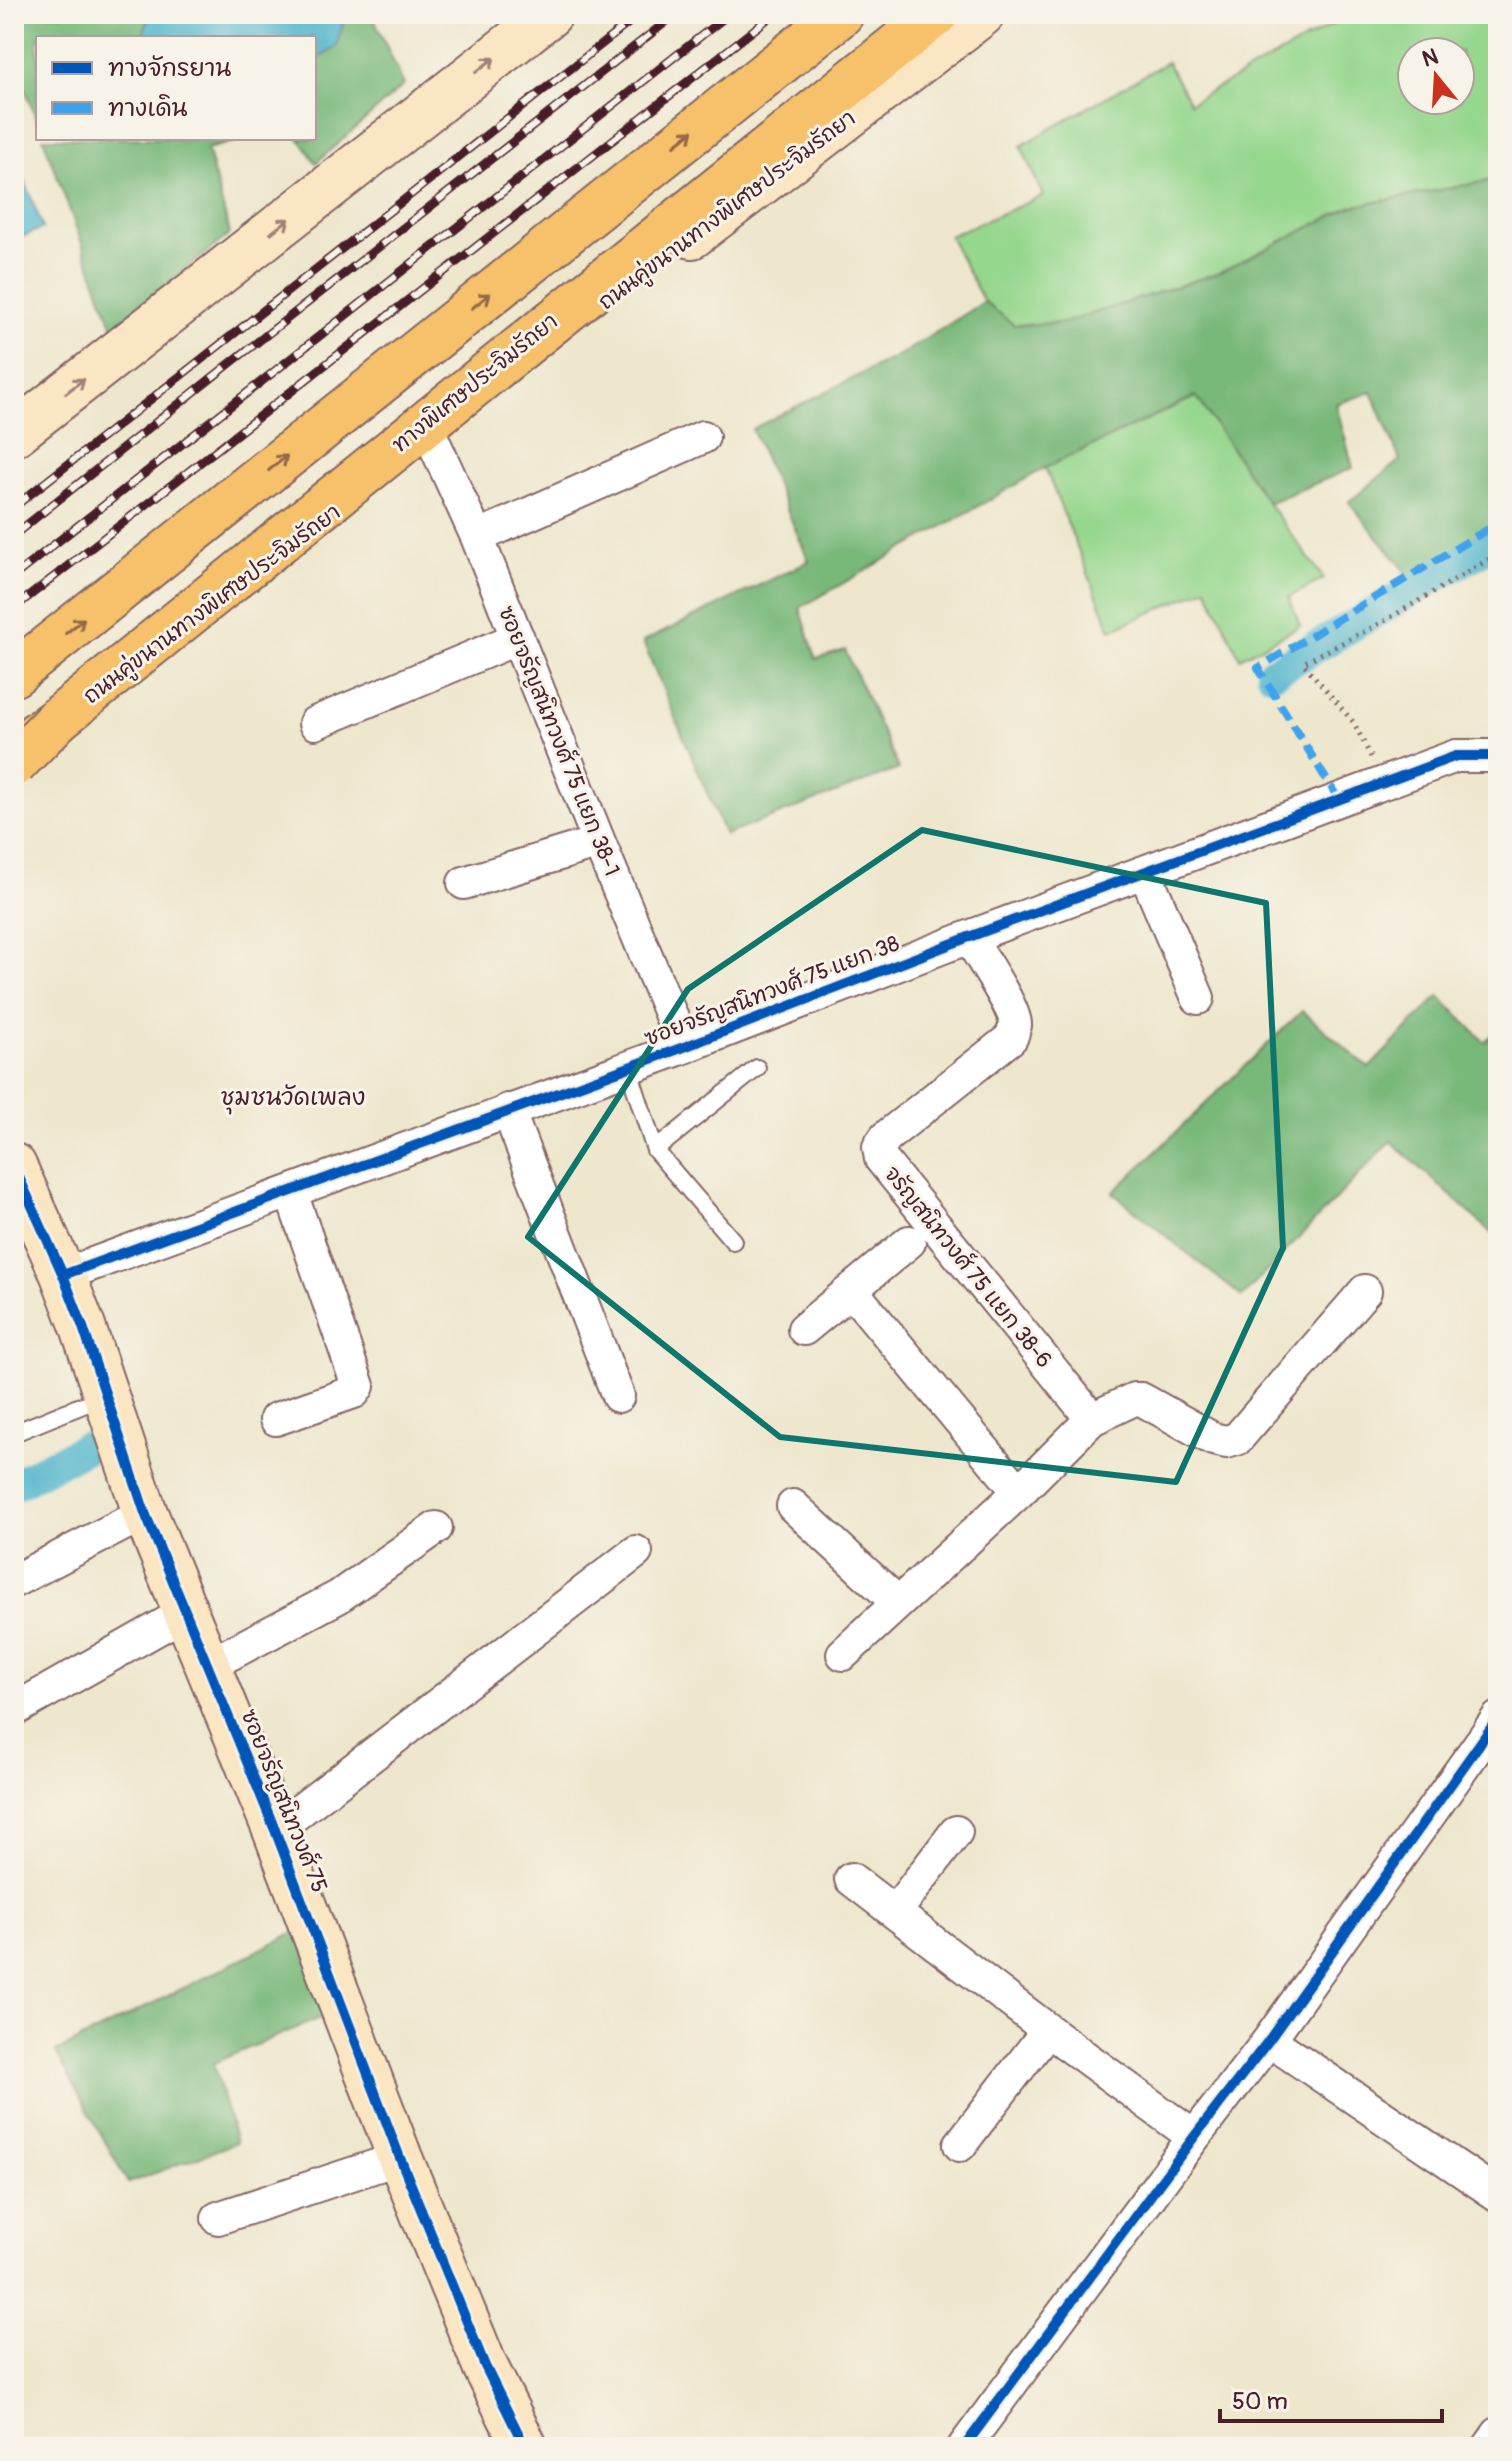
<svg xmlns="http://www.w3.org/2000/svg" width="1512" height="2461" viewBox="0 0 1512 2461" font-family="Pangolin,'Playpen Sans Thai',sans-serif">
<style>
.green{fill:#96d78e;stroke:#707b5c;stroke-width:2;fill-rule:evenodd}
.forest{fill:#78b879;stroke:#616c52;stroke-width:2}
.water{fill:#4db4cc;stroke:#4c6a7c;stroke-width:2}
.lines{fill:none;stroke-linecap:round;stroke-linejoin:round}
.canal{stroke:#4db4cc;stroke-width:32}
.lane-casing{stroke:#836564;stroke-width:20}
.street-casing{stroke:#836564;stroke-width:36}
.secondary-casing{stroke:#836564;stroke-width:48}
.highway-casing{stroke:#836564;stroke-width:48}
.path{stroke:#836564;stroke-width:5;stroke-dasharray:2 6;stroke-linecap:butt}
.lane{stroke:#fff;stroke-width:16}
.street{stroke:#fff;stroke-width:32}
.secondary{stroke:#fbe6c4;stroke-width:44}
.highway{stroke:#f6c16b;stroke-width:44}
.rail-casing{stroke:#4a1f2b;stroke-width:9}
.rail{stroke:#f7f3e8;stroke-width:6;stroke-dasharray:18;stroke-linecap:butt}
.highway-bridge-casing{stroke:#836564;stroke-width:48;stroke-linecap:butt}
.highway-bridge{stroke:#f6c16b;stroke-width:44}
.quiet{stroke:#40a2eb;stroke-width:8;stroke-dasharray:16 8;stroke-linecap:butt}
.cycleway-casing{stroke:#f7f3e8;stroke-width:15}
.cycleway{stroke:#0057b8;stroke-width:10}
.oneway{stroke:#a28278}
.oneway2{stroke:#976848}
.marked{fill:none;stroke:#0f766e;stroke-width:6;stroke-linejoin:round}
.labels{text-anchor:middle;dominant-baseline:central;stroke-width:6;stroke-linejoin:round;paint-order:stroke}
.street-label{font-size:22px;fill:#4a1f2b;stroke:#f7f3e8}
.neighbourhood-label{font-size:24px;fill:#4a1f2b;stroke:#f7f3e8}
</style>
<rect width="100%" height="100%" fill="#f7f3e8"/>
<filter id="ink" filterUnits="userSpaceOnUse"><feTurbulence type="fractalNoise" baseFrequency=".0125" numOctaves="2"/><feDisplacementMap in="SourceGraphic" scale="16" xChannelSelector="R" yChannelSelector="G"/><feConvolveMatrix kernelMatrix="1 2 1 2 8 2 1 2 1" color-interpolation-filters="sRGB"/></filter>
<filter id="wash" filterUnits="userSpaceOnUse"><feTurbulence type="fractalNoise" baseFrequency=".006" numOctaves="4" result="noise"/><feDisplacementMap in="SourceGraphic" scale="32" xChannelSelector="R" yChannelSelector="G"/><feGaussianBlur stdDeviation="1.8" result="paint"/><feColorMatrix in="noise" values="0 0 0 0 0 0 0 0 0 0 0 0 0 0 0 0 0 1.4 0 .05"/><feComposite in="paint" operator="in"/></filter>
<g filter="url(#wash)">
<rect width="100%" height="100%" fill="#eee7cd"/>
<path class="green" d="M1352 14H1498V179L1350 207 1218 273 1063 323 1014 325 984 302 949 236 1043 196 1021 146 1167 62 1190 103ZM1412 52H1460V100H1412Z
M1197 396 1268 503 1324 579 1289 597 1300 626 1240 658 1207 588 1111 630 1045 468Z"/>
<path class="forest" d="M14 14H372L404 85 316 163 299 138H314V38H38V124L14 59Z
M43 138H248L207 149 230 234 113 327Z
M1498 179V533L1416 584 1349 502 1400 460 1372 392 1336 404 1353 468 1268 503 1196 396 1045 468 800 608 816 659 845 650 899 769 725 835 643 642 809 561 752 429 905 352 984 302 1014 325 1063 323 1218 273 1350 207Z
M1439 996 1485 1042 1498 1029V1239L1391 1141 1242 1297 1113 1193 1302 1011 1369 1068Z
M297 1931 330 2014 213 2063 236 2143 128 2183 56 2052Z"/>
<path class="water" d="M150 14H338L343 24 336 47 314 61V38H142Z
M14 153 43 228 14 240Z"/>
<g class="lines">
<path class="canal" d="M1272 673 1498 540
M14 1485 87 1447"/>
</g>
</g>
<g filter="url(#ink)">
<g class="lines">
<defs>
<path id="lane" d="M628 1067 655 1150 733 1241
M655 1150 757 1068
M14 1433 105 1396"/>
<path id="street" d="M431 436 477 537 599 842 684 1047
M477 537 703 437
M315 723 518 638
M1145 872 1198 998
M464 883 599 842
M969 937C978 953 1017 1011 1015 1025 1015 1028 1012 1035 1011 1038L886 1137 879 1147 881 1159 1092 1419
M508 1110 618 1396
M63 1275 684 1047 969 937 1456 756H1498
M851 1290 1019 1492
M804 1329 909 1242
M276 1419 354 1392 358 1386 291 1193
M793 1506 898 1603
M14 1581 145 1513
M843 1654 1019 1492 1092 1419 1134 1399H1141L1213 1439 1226 1442 1237 1439 1365 1291
M207 1666 338 1597 436 1528
M14 1710 185 1613
M275 1830 636 1552
M851 1879 1048 2030 1194 2137
M895 1912 956 1832
M1269 2040 1498 2195
M960 2145 1048 2030
M218 2218 400 2158
M964 2447 1194 2137 1269 2040 1498 1718
M1489 2447 1498 2434"/>
<path id="secondary" d="M692 236 982 14
M14 434 550 14
M14 1166 63 1275 83 1327 145 1513 275 1830 400 2158 485 2366 525 2447"/>
<path id="highway" d="M14 674 841 14
M26 742 58 719 936 14"/>
</defs>
<use href="#lane" class="lane-casing"/>
<use href="#street" class="street-casing"/>
<use href="#secondary" class="secondary-casing"/>
<use href="#highway" class="highway-casing"/>
<path class="path" d="M1371 757 1354 723 1303 663 1381 623 1498 554"/>
<use href="#lane" class="lane"/>
<use href="#street" class="street"/>
<use href="#secondary" class="secondary"/>
<use href="#highway" class="highway"/>
<defs>
<path id="rail" d="M14 507 640 14
M14 535 223 369 676 14
M14 576 729 14
M14 608 774 14"/>
</defs>
<use href="#rail" class="rail-casing"/>
<use href="#rail" class="rail"/>
<defs>
<path id="highway-bridge" d="M14 764 58 719"/>
</defs>
<use href="#highway-bridge" class="highway-bridge-casing"/>
<use href="#highway-bridge" class="highway-bridge"/>
<path class="quiet" d="M1339 800 1258 668 1498 523"/>
<defs>
<path id="cycleway" d="M14 1166 63 1275 83 1327 145 1513 275 1830 400 2158 485 2366 525 2447
M63 1275 684 1047 969 937 1456 756H1498
M964 2447 1194 2137 1269 2040 1498 1718"/>
</defs>
<use href="#cycleway" class="cycleway-casing"/>
<use href="#cycleway" class="cycleway"/>
</g>
<defs><path id="oneway-shaft" d="M-6 0H5M1.5-3L5.5 0L1.5 3" fill="none" stroke-width="1.6" stroke-linecap="round" stroke-linejoin="round" transform="scale(2)"/></defs>
<g class="oneway">
<use href="#oneway-shaft" transform="translate(485 65) rotate(-38)"/>
<use href="#oneway-shaft" transform="translate(280 226) rotate(-38)"/>
<use href="#oneway-shaft" transform="translate(75 386) rotate(-38)"/>
</g>
<g class="oneway2">
<use href="#oneway-shaft" transform="translate(684 138) rotate(-39)"/>
<use href="#oneway-shaft" transform="translate(481 301) rotate(-39)"/>
<use href="#oneway-shaft" transform="translate(278 463) rotate(-39)"/>
<use href="#oneway-shaft" transform="translate(75 626) rotate(-39)"/>
</g>
</g>
<path class="marked" d="M922 830 1266 903 1283 1248 1176 1482 780 1437 528 1237 688 989Z"/>
<g class="labels">
<g class="street-label">
<text transform="translate(727 210) rotate(-37)">ถนนคู่ขนานทางพิเศษประจิมรัถยา</text>
<text transform="translate(475 383) rotate(-39)">ทางพิเศษประจิมรัถยา</text>
<text transform="translate(212 604) rotate(-37)">ถนนคู่ขนานทางพิเศษประจิมรัถยา</text>
<text transform="translate(559 741) rotate(68)">ซอยจรัญสนิทวงศ์ 75 แยก 38-1</text>
<text transform="translate(772 991) rotate(-21)">ซอยจรัญสนิทวงศ์ 75 แยก 38</text>
<text transform="translate(968 1267) rotate(51)">จรัญสนิทวงศ์ 75 แยก 38-6</text>
<text transform="translate(284 1801) rotate(68)">ซอยจรัญสนิทวงศ์ 75</text>
</g>
<g class="neighbourhood-label">
<text x="293" y="1097">ชุมชนวัดเพลง</text>
</g>
</g>
<rect width="1512" height="2461" fill="none" stroke="#f7f3e8" stroke-width="48"/>
<rect x="36" y="36" width="280" height="104" fill="#f7f3e8" stroke="#b29e9c" stroke-width="2"/>
<rect x="52" y="62" width="40" height="12" fill="#0057b8" stroke="#b29e9c" stroke-width="2"/>
<text x="108" y="76" font-size="24" fill="#4a1f2b">ทางจักรยาน</text>
<rect x="52" y="102" width="40" height="12" fill="#40a2eb" stroke="#b29e9c" stroke-width="2"/>
<text x="108" y="116" font-size="24" fill="#4a1f2b">ทางเดิน</text>
<g transform="translate(1436 76) rotate(342)"><circle r="38" fill="#f7f3e8" stroke="#b29e9c" stroke-width="2"/>
<path d="M0-6L14 30L0 20L-14 30Z" fill="#c8321e"/>
<text y="-12" font-size="22" font-weight="bold" text-anchor="middle" fill="#4a1f2b">N</text>
</g>
<path d="M1220 2409v12h222v-12" fill="none" stroke="#4a1f2b" stroke-width="4"/>
<text x="1232" y="2409" font-size="24" fill="#4a1f2b" stroke="#f7f3e8" stroke-width="6" paint-order="stroke">50 m</text>
</svg>
